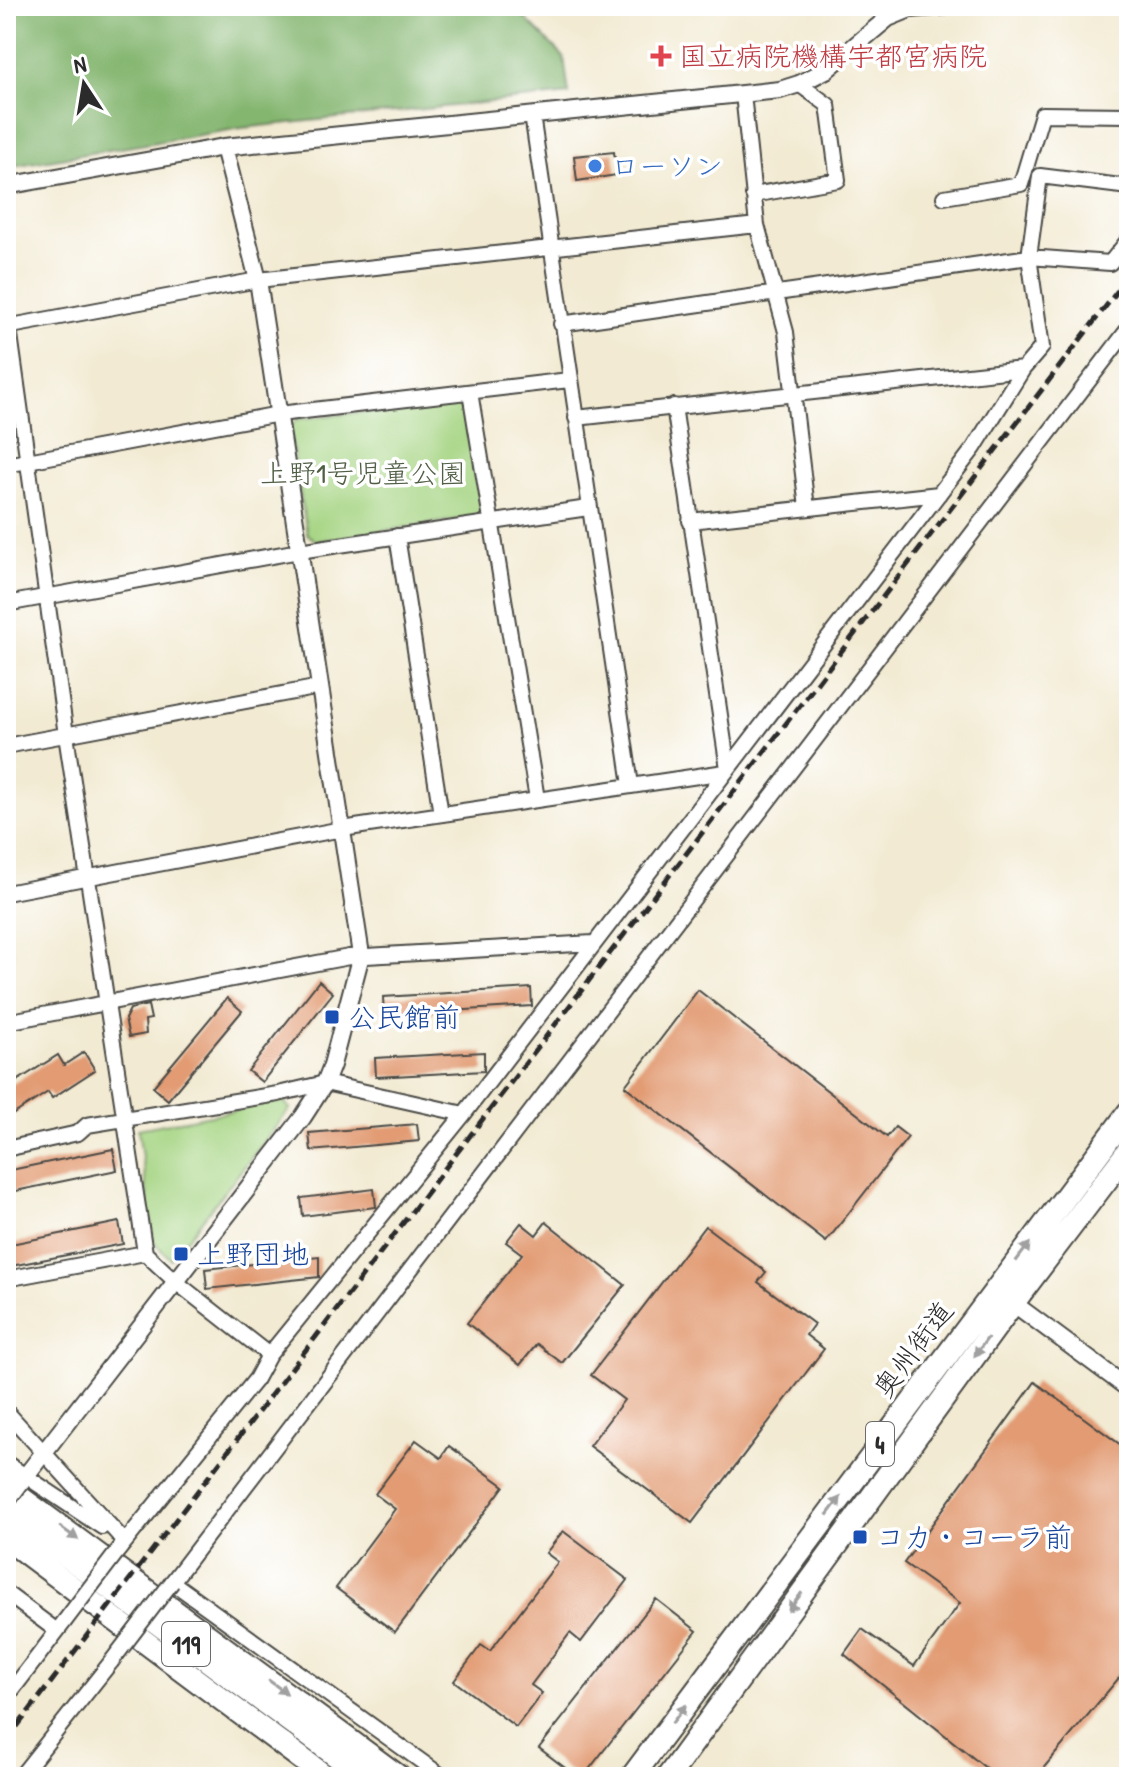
<svg xmlns="http://www.w3.org/2000/svg" width="1135" height="1783" viewBox="0 0 1135 1783" font-family="'Patrick Hand','Klee One',sans-serif">
<style>
.green{fill:#a5d482;stroke:#688056;stroke-width:2}
.forest{fill:#84b670;stroke:#58704e;stroke-width:2}
.building{fill:#e29b73}
.lines{fill:none;stroke-linecap:round;stroke-linejoin:round}
.minor-casing{stroke:#494844;stroke-width:18}
.tertiary-casing{stroke:#494844;stroke-width:20}
.trunk-casing{stroke:#494844;stroke-width:26}
.minor{stroke:#fff;stroke-width:14}
.tertiary{stroke:#fff;stroke-width:16}
.trunk{stroke:#fff;stroke-width:22}
.rail{stroke:#2b2b2b;stroke-width:5;stroke-dasharray:12 6;stroke-linecap:butt}
.minor-bridge-casing{stroke:#494844;stroke-width:18;stroke-linecap:butt}
.tertiary-bridge-casing{stroke:#494844;stroke-width:20;stroke-linecap:butt}
.minor-bridge{stroke:#fff;stroke-width:14}
.tertiary-bridge{stroke:#fff;stroke-width:16}
.oneway{fill:#a0a0a0}
.health-dot{fill:#e0444e;stroke:#fff;stroke-width:3}
.shop-dot{fill:#3f7fe0;stroke:#fff;stroke-width:3}
.transit-dot{fill:#1a4fb4;stroke:#fff;stroke-width:3}
.labels{text-anchor:middle;dominant-baseline:central;stroke-width:7;stroke-linejoin:round;paint-order:stroke}
.shield{fill:#fff;stroke:#6b6b6b;stroke-width:2}
.shield-label{font-size:26px;font-weight:bold;fill:#2b2b2b}
.health-label{font-size:28px;fill:#be3a42;stroke:#fff;text-anchor:start}
.shop-label{font-size:28px;fill:#366cbe;stroke:#fff;text-anchor:start}
.park-label{font-size:28px;fill:#505e45;stroke:#fff}
.transit-label{font-size:28px;fill:#164399;stroke:#fff;text-anchor:start}
.street-label{font-size:28px;fill:#2b2b2b;stroke:#fff}
</style>
<rect width="100%" height="100%" fill="#fff"/>
<filter id="ink" filterUnits="userSpaceOnUse"><feTurbulence type="fractalNoise" baseFrequency=".0125" numOctaves="2"/><feDisplacementMap in="SourceGraphic" scale="16" xChannelSelector="R" yChannelSelector="G"/><feConvolveMatrix kernelMatrix="1 2 1 2 8 2 1 2 1" color-interpolation-filters="sRGB"/></filter>
<filter id="wash" filterUnits="userSpaceOnUse"><feTurbulence type="fractalNoise" baseFrequency=".006" numOctaves="4" result="noise"/><feDisplacementMap in="SourceGraphic" scale="32" xChannelSelector="R" yChannelSelector="G"/><feGaussianBlur stdDeviation="1.8" result="paint"/><feColorMatrix in="noise" values="0 0 0 0 0 0 0 0 0 0 0 0 0 0 0 0 0 1.4 0 .05"/><feComposite in="paint" operator="in"/></filter>
<g filter="url(#wash)">
<rect width="100%" height="100%" fill="#f2ead2"/>
<path class="green" d="M456 402 465 409 482 509 475 517 316 541 307 534 289 427 298 419Z
M284 1101 290 1109 171 1259 154 1243 138 1129Z"/>
<path class="forest" d="M6 6H513L564 57 569 94 242 128 6 167Z"/>
<g id="blocks">
<path class="building" d="M614 152 617 175 577 181 574 156Z
M319 981 333 993 262 1082 248 1071Z
M531 988 532 1006 384 1015 383 997Z
M698 990 887 1137 895 1127 908 1137 826 1242 625 1086Z
M227 998 242 1011 168 1100 153 1087Z
M148 1005 151 1019 145 1020 146 1034 129 1037 125 1019 130 1009Z
M84 1052 95 1070 52 1098 48 1092 6 1119V1088L58 1055 64 1065Z
M484 1052V1071L376 1077 375 1058Z
M417 1124 419 1141 311 1151 309 1133Z
M113 1149 117 1170 6 1193V1171Z
M374 1189 376 1207 303 1216 301 1198Z
M119 1222 123 1244 6 1267V1245Z
M546 1222 625 1285 562 1363 537 1344 520 1365 467 1323 522 1254 506 1242 521 1223 536 1235Z
M705 1226 766 1272 758 1282 814 1324 806 1335 824 1349 692 1523 589 1446 624 1400 591 1375Z
M319 1257V1277L207 1289 205 1269Z
M1035 1382 1129 1451V1666L1036 1777H997L844 1654 862 1629 914 1666 960 1603 904 1563Z
M416 1440 441 1458 449 1446 504 1486 395 1632 336 1588 395 1509 375 1494Z
M563 1531 628 1580 581 1642 570 1633 531 1685 542 1693 516 1727 454 1681 481 1645 490 1651 558 1562 546 1553Z
M656 1599 697 1631 583 1777H577L539 1748Z"/>
</g>
</g>
<g filter="url(#ink)">
<use href="#blocks" fill-opacity="0" stroke="#494844" stroke-width="2"/>
<g class="lines">
<defs>
<path id="minor" d="M743 94 757 225 786 332 807 508
M532 115 631 785
M753 195 838 180 828 105 799 84
M944 197 1021 184 1042 114 1129 115
M6 306 66 735 145 1253 176 1282 269 1355
M561 324 1029 257 1110 263 1129 239
M6 327 258 280 757 225
M470 392 537 799
M674 406 728 769
M576 418 1023 369
M6 465 279 414 569 380
M690 521 939 494
M397 536 441 814
M6 604 299 551 588 508
M6 746 320 687
M6 893 342 829 725 772 728 769
M6 1022 349 957 593 943
M6 1149 78 1133 87 1125 278 1094 325 1083 464 1114
M6 1279 145 1253
M6 1411 125 1542
M6 1463 102 1527
M117 1552 256 1379 269 1355 464 1114 974 448 1023 369 1042 347 1029 257 1040 176 1129 187
M6 1593 57 1631
M6 1698 64 1622
M20 1777 111 1662
M443 1777 172 1582 1129 328"/>
<path id="tertiary" d="M6 186 224 147 780 90 799 84 826 70 888 18 910 9 947 6
M1005 1297 1129 1389
M21 1482 303 1117 325 1083 332 1065 361 955 258 280 224 147"/>
<path id="trunk" d="M6 1487 399 1777
M6 1511 365 1777
M6 1538 326 1777
M632 1777 1129 1112
M668 1777 1013 1303 1129 1150"/>
</defs>
<use href="#minor" class="minor-casing"/>
<use href="#tertiary" class="tertiary-casing"/>
<use href="#trunk" class="trunk-casing"/>
<use href="#minor" class="minor"/>
<use href="#tertiary" class="tertiary"/>
<use href="#trunk" class="trunk"/>
<path class="rail" d="M6 1741 1129 276"/>
<defs>
<path id="minor-bridge" d="M64 1622 117 1552
M111 1662 172 1582"/>
<path id="tertiary-bridge" d="M6 1502 21 1482"/>
</defs>
<use href="#minor-bridge" class="minor-bridge-casing"/>
<use href="#tertiary-bridge" class="tertiary-bridge-casing"/>
<use href="#minor-bridge" class="minor-bridge"/>
<use href="#tertiary-bridge" class="tertiary-bridge"/>
</g>
<defs><path id="oneway-solid" d="M-6-.8H1V-3.2L6.5 0L1 3.2V.8H-6Z" transform="scale(2)"/></defs>
<g class="oneway">
<use href="#oneway-solid" transform="translate(1023 1252) rotate(-53)"/>
<use href="#oneway-solid" transform="translate(981 1347) rotate(126)"/>
<use href="#oneway-solid" transform="translate(834 1506) rotate(-53)"/>
<use href="#oneway-solid" transform="translate(69 1533) rotate(36)"/>
<use href="#oneway-solid" transform="translate(795 1602) rotate(126)"/>
<use href="#oneway-solid" transform="translate(278 1687) rotate(36)"/>
<use href="#oneway-solid" transform="translate(679 1714) rotate(-53)"/>
</g>
</g>
<path class="health-dot" d="M657 44h8v8h8v8h-8v8h-8v-8h-8v-8h8z"/>
<circle class="shop-dot" cx="595" cy="166" r="8"/>
<g class="transit-dot">
<rect x="324" y="1009" width="16" height="16" rx="4"/>
<rect x="173" y="1246" width="16" height="16" rx="4"/>
<rect x="852" y="1529" width="16" height="16" rx="4"/>
</g>
<g class="labels">
<g class="shield">
<rect x="866" y="1422" width="28" height="44" rx="6"/>
<rect x="162" y="1622" width="48" height="44" rx="6"/>
</g>
<g class="shield-label">
<text x="880" y="1444">4</text>
<text x="186" y="1644">119</text>
</g>
<g class="health-label">
<text x="679" y="56">国立病院機構宇都宮病院</text>
</g>
<g class="shop-label">
<text x="611" y="166">ローソン</text>
</g>
<g class="park-label">
<text x="363" y="473">上野1号児童公園</text>
</g>
<g class="transit-label">
<text x="348" y="1017">公民館前</text>
<text x="197" y="1254">上野団地</text>
<text x="876" y="1537">コカ・コーラ前</text>
</g>
<g class="street-label">
<text transform="translate(913 1349) rotate(-53)">奥州街道</text>
</g>
</g>
<rect width="1135" height="1783" fill="none" stroke="#fff" stroke-width="32"/>
<g transform="translate(84 84) rotate(348)" stroke="#ffffff" stroke-width="6" paint-order="stroke">
<path d="M0-6L14 30L0 20L-14 30Z" fill="#2b2b2b"/>
<text y="-12" font-size="22" font-weight="bold" text-anchor="middle" fill="#2b2b2b">N</text>
</g>
</svg>
